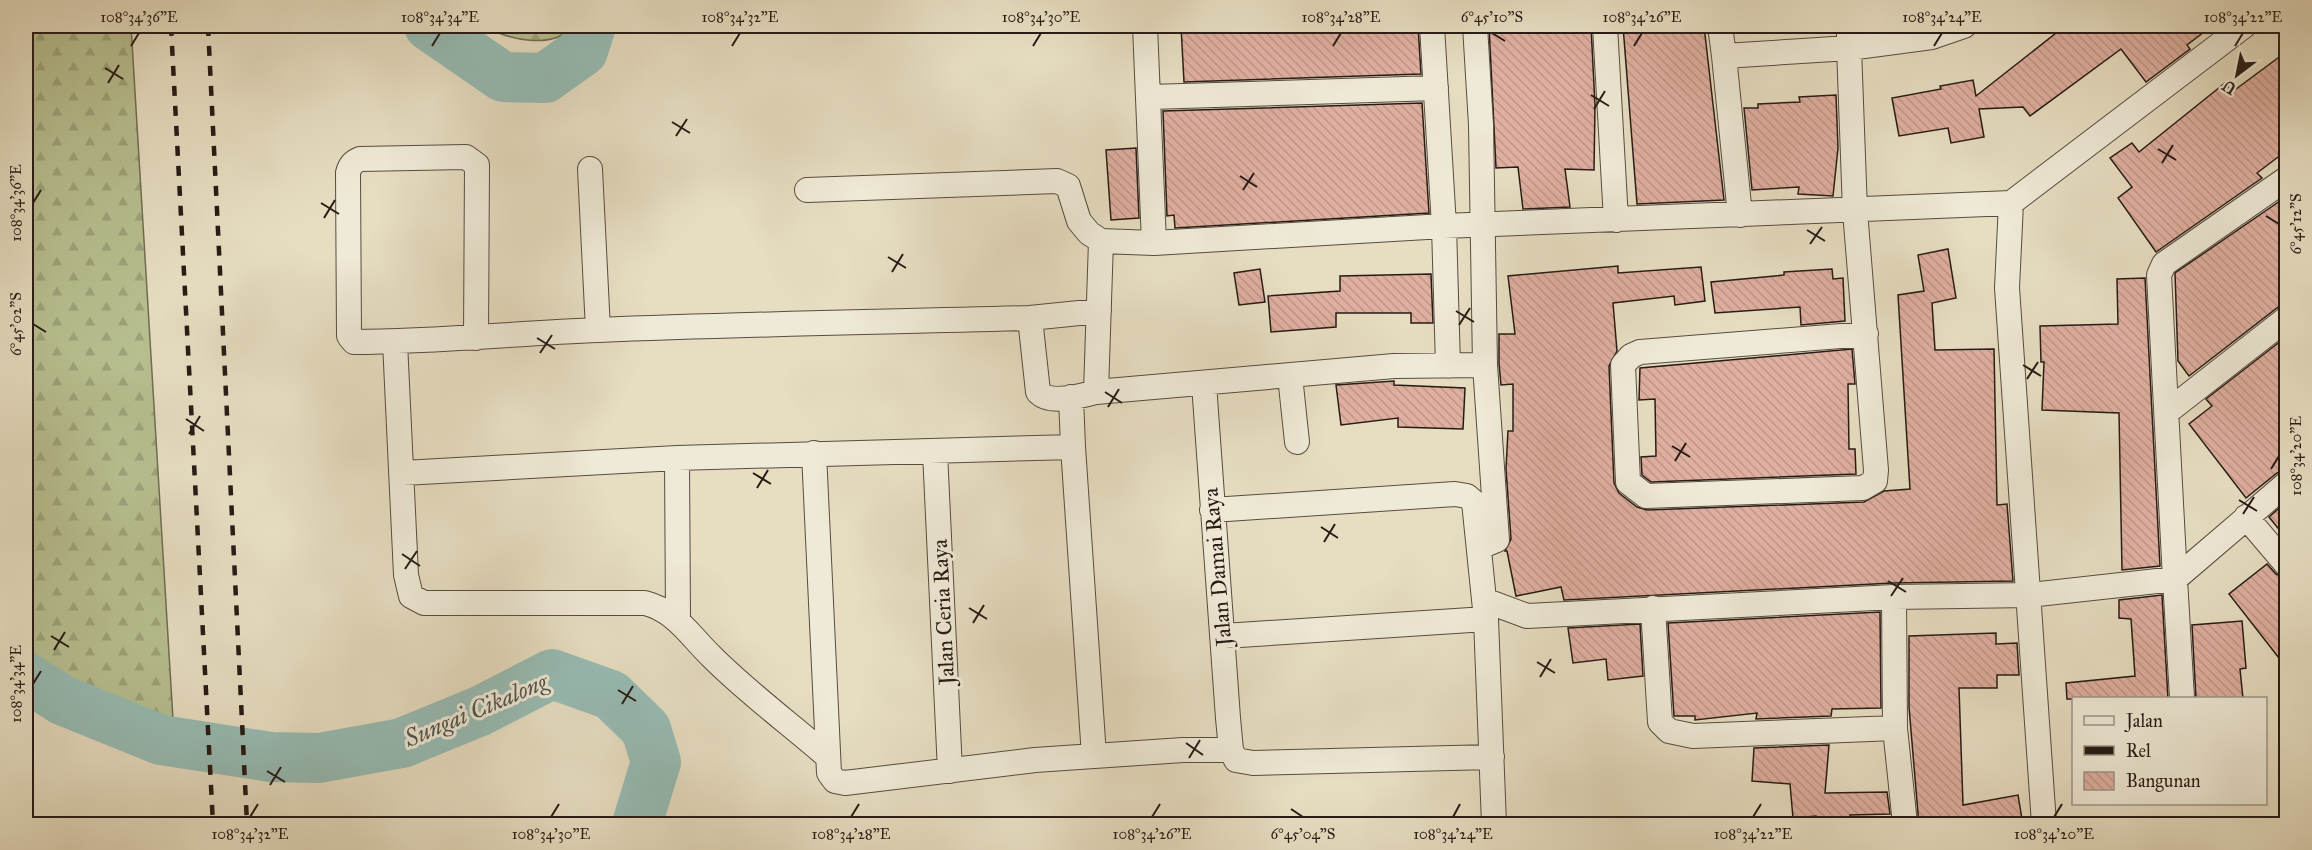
<svg xmlns="http://www.w3.org/2000/svg" width="2312" height="850" viewBox="0 0 2312 850" font-family="'IM FELL Great Primer',serif">
<style>
.forest{fill:url(#forest-firs);stroke:#706e54;stroke-width:1.5}
.lines{fill:none;stroke-linecap:round;stroke-linejoin:round}
.river{stroke:#97bcb4;stroke-width:50}
.building{fill:url(#building-back-hatch);stroke:#271b16;stroke-width:1.5}
.minor-casing{stroke:#574c41;stroke-width:26}
.minor{stroke:#efead7;stroke-width:24}
.rail{stroke:#271b16;stroke-width:4.5;stroke-dasharray:10 10;stroke-linecap:butt}
.ticks{fill:none;stroke:#271b16;stroke-width:2}
.labels{text-anchor:middle;dominant-baseline:central;stroke-width:6;stroke-linejoin:round;paint-order:stroke}
.street-label{font-size:22px;fill:#271b16;stroke:#efead7}
.water-label{font-size:24px;font-style:italic;fill:#4e534d;stroke:#efead7}
.neatline{fill:none;stroke:#271b16;stroke-width:2}
.ticks-label{font-size:15px;text-anchor:middle;fill:#271b16}
</style>
<defs>
<pattern id="forest-firs" width="22" height="20" patternUnits="userSpaceOnUse" patternTransform="scale(1.5)"><rect width="22" height="20" fill="#b8c091"/><path d="M5 1l3.5 6h-7zM16 11l3.5 6h-7z" fill="#9ea47c"/></pattern>
<pattern id="building-back-hatch" width="6" height="6" patternUnits="userSpaceOnUse" patternTransform="scale(1.5)"><rect width="6" height="6" fill="#dfafa0"/><path d="M-1 5l2 2M0 0l6 6M5-1l2 2" fill="none" stroke="#bf9689"/></pattern>
</defs>
<rect width="100%" height="100%" fill="#e7dec2"/>
<filter id="stains"><feTurbulence type="fractalNoise" baseFrequency=".00333" numOctaves="4"/><feColorMatrix values="0 0 0 0 .2 0 0 0 0 .09 0 0 0 0 .02 0 0 0 .5 -.17"/></filter>
<radialGradient id="worn" r=".72"><stop offset=".6" stop-color="#630" stop-opacity="0"/><stop offset="1" stop-color="#630" stop-opacity=".3"/></radialGradient>
<path class="forest" d="M26 26H131L174 736C118 720 73 688 26 654Z
M485 26H571C556 50 505 40 485 26Z"/>
<g class="lines">
<path class="river" d="M429 26 503 77 545 78 583 51 591 26
M26 677 62 700 161 740 271 757 319 758 402 743 480 711 552 674 611 695 646 729 656 762 637 824"/>
</g>
<path class="building" d="M1181 26H1418L1421 74 1184 82Z
M1489 26H1591L1595 105 1594 170 1565 169 1570 207 1523 209 1518 167 1496 168Z
M1623 26H1704L1724 200 1637 204Z
M2065 26H2212L2187 45 2190 49 2146 82 2121 49 2030 116 2023 107 1979 109 1984 137 1951 143 1948 128 1899 136 1892 98 1941 89 1940 86 1973 80 1976 96Z
M2286 52V151L2257 173 2262 178 2156 252 2118 198 2132 187 2110 158 2132 143 2139 152 2225 83 2232 92Z
M1836 95 1838 148 1833 196 1798 194 1799 187 1752 190 1744 108H1758V104L1800 102 1799 97Z
M1422 103 1429 213 1175 228 1174 215 1167 216 1163 111Z
M1136 148 1139 218 1111 220 1106 150Z
M2280 201 2286 209V305L2277 308 2189 376 2178 361 2175 273Z
M1948 249 1956 298 1932 303 1935 350 1994 349 1997 505 2007 504 2013 581 1893 583 1564 600 1561 587 1516 596 1507 551H1505L1511 539 1506 469 1508 431H1513V384L1501 385 1499 364V334H1515L1508 276 1618 266V273L1701 267 1705 301 1675 305 1674 296 1613 303 1617 351 1609 366 1614 483 1619 493 1637 507 1647 510 1864 502 1884 491 1910 489 1898 295 1924 291 1918 255Z
M1260 269 1265 302 1239 305 1234 273Z
M1832 269 1833 279 1843 278 1845 321 1801 325 1800 307 1715 313 1711 282 1784 275V272Z
M1431 274 1433 323H1411V313H1336V327L1271 332 1268 296 1340 291V276Z
M2145 278 2160 566 2122 570 2119 413 2042 410 2044 362H2041L2040 326 2118 324 2117 279Z
M2286 337V470L2277 473 2246 498 2189 424 2212 406 2206 399Z
M1852 349 1855 384H1848L1849 449H1855L1856 474 1651 482 1642 475 1641 457 1656 456 1655 399 1639 400 1640 368Z
M1394 381V385L1465 388 1463 429 1398 427V418L1341 425 1336 385Z
M2286 502V538L2269 517Z
M2267 564 2276 574 2286 578V667L2229 594Z
M2162 595 2168 699H2067L2066 683 2135 676 2131 619 2119 618V600Z
M1880 612 1881 708 1832 709 1831 716 1756 719 1757 713 1695 720V716H1674L1668 623Z
M2242 621 2246 668 2240 669 2243 699H2196L2192 625Z
M1640 624 1643 676 1608 680 1606 659 1573 663 1568 628Z
M1996 633V644L2017 643 2019 675H1997V688H1959L1963 805 2018 795 2023 825H1919L1909 707V636Z
M1829 745 1825 793 1887 792 1890 814 1850 815 1851 825H1817L1816 816 1793 818 1790 784 1752 781 1754 748Z"/>
<g class="lines">
<defs>
<path id="minor" d="M1145 26 1154 243
M1432 26 1444 226 1448 366
M1475 26 1481 125 1485 365 1497 540 1480 547
M1605 26 1616 220
M1720 26 1724 56
M1150 97 1436 88
M590 169 598 330
M2286 179 2164 264 2159 275 2175 579 2286 484
M807 190 1057 181 1068 186 1079 221 1089 233 1101 241
M2011 203 2007 288 2044 824
M1740 215 1724 56 1849 48V26
M1030 318 1038 392C1050 405 1081 396 1096 392L1101 241 1154 243 1444 226 2011 203 2244 26
M1866 334 1640 352 1631 356 1623 365 1628 482 1646 496 1863 488 1875 481 1876 470 1855 211 1849 48 1932 37 1964 26
M476 338 477 165 466 157 360 159C353 162 350 165 348 173L349 336 354 342C436 342 517 333 599 330 742 324 886 322 1030 318L1099 311
M395 342 406 575 411 596 424 603H645C676 611 690 636 712 657 748 693 790 724 828 757
M1290 376 1297 442
M1204 384 1228 718 1231 750 1236 760 1253 763 1492 757
M1096 392 1394 366 1485 365
M2167 412 2286 319
M1073 447 1094 756
M935 452 950 771
M814 453 829 773 835 781 845 783 1035 760 1183 750H1231
M677 458 678 619
M403 473 677 458 1073 447 1071 397
M1212 510 1455 494 1467 496 1474 502 1486 619 1494 824
M2246 517 2286 564
M1894 597 1895 728 1905 824
M1484 600 1527 616 1894 597 2030 595 2175 579 2182 698
M1653 608 1660 722 1669 731 1693 736 1895 728
M1224 636 1486 619"/>
</defs>
<use href="#minor" class="minor-casing"/>
<use href="#minor" class="minor"/>
<path class="rail" d="M171 26 213 824
M208 26 247 824"/>
</g>
<path class="ticks" d="M1492 33 1505 41M131 46 139 33M432 46 440 33M732 46 740 33M1033 46 1041 33M1333 46 1341 33M1634 46 1642 33M1934 46 1942 33M2235 46 2243 33M105 68 123 79M108 83 119 65M1591 95 1609 106M1594 109 1605 91M672 122 690 133M676 136 687 119M2158 149 2176 160M2162 163 2173 145M1240 176 1257 187M1243 190 1254 173M33 203 41 190M321 203 339 214M2266 216 2279 224M324 218 335 200M1807 230 1825 241M1810 244 1822 227M888 257 906 268M892 272 903 254M1456 311 1474 322M33 324 46 332M1459 325 1470 308M537 338 555 349M540 353 552 335M2023 365 2041 376M2027 379 2038 362M1105 392 1122 403M1108 407 1119 389M186 419 204 431M189 434 200 416M1672 446 1690 457M1675 461 1686 443M2271 469 2279 456M753 473 771 484M757 488 768 470M2239 500 2257 511M2243 514 2254 497M1321 527 1338 538M1324 542 1335 524M402 554 420 566M405 569 417 551M1888 581 1906 592M1891 596 1903 578M969 608 987 619M973 623 984 605M51 636 69 647M54 650 65 632M1537 662 1555 673M1540 677 1551 659M33 684 41 671M618 690 636 701M622 704 633 686M1186 743 1203 755M1189 758 1200 740M267 771 285 782M270 785 281 767M1291 809 1303 817M250 817 258 804M551 817 559 804M851 817 859 804M1152 817 1160 804M1453 817 1460 804M1753 817 1761 804M2054 817 2062 804"/>
<g class="labels">
<g class="street-label">
<text transform="translate(1217 567) rotate(-95)">Jalan Damai Raya</text>
<text transform="translate(943 612) rotate(-93)">Jalan Ceria Raya</text>
</g>
<g class="water-label">
<text transform="translate(476 710) rotate(-23)">Sungai Cikalong</text>
</g>
</g>
<rect width="2312" height="850" fill="none" stroke="#e7dec2" stroke-width="66"/>
<rect x="2072" y="697" width="195" height="108" fill="#efead7" stroke="#9f978a" stroke-width="1.5"/>
<rect x="2084" y="716" width="30" height="9" fill="#efead7" stroke="#9f978a" stroke-width="1.5"/>
<text x="2126" y="727" font-size="18" fill="#271b16">Jalan</text>
<rect x="2084" y="746" width="30" height="9" fill="#271b16" stroke="#9f978a" stroke-width="1.5"/>
<text x="2126" y="757" font-size="18" fill="#271b16">Rel</text>
<rect x="2084" y="772" width="30" height="18" fill="url(#building-back-hatch)" stroke="#9f978a" stroke-width="1.5"/>
<text x="2126" y="787" font-size="18" fill="#271b16">Bangunan</text>
<g transform="translate(2237 75) rotate(212)" stroke="#efead7" stroke-width="4.5" paint-order="stroke">
<path d="M0-4.5L10 22L0 15L-10 22Z" fill="#271b16"/>
<text y="-9" font-size="16" font-weight="bold" text-anchor="middle" fill="#271b16">U</text>
</g>
<rect x="33" y="33" width="2246" height="784" class="neatline"/>
<g class="ticks-label">
<text x="139" y="22">108°34'36"E</text>
<text x="440" y="22">108°34'34"E</text>
<text x="740" y="22">108°34'32"E</text>
<text x="1041" y="22">108°34'30"E</text>
<text x="1341" y="22">108°34'28"E</text>
<text x="1492" y="22">6°45'10"S</text>
<text x="1642" y="22">108°34'26"E</text>
<text x="1942" y="22">108°34'24"E</text>
<text x="2243" y="22">108°34'22"E</text>
<text transform="translate(16 203) rotate(-90)" y="5">108°34'36"E</text>
<text transform="translate(2296 224) rotate(-90)" y="5">6°45'12"S</text>
<text transform="translate(16 324) rotate(-90)" y="5">6°45'02"S</text>
<text transform="translate(2296 456) rotate(-90)" y="5">108°34'20"E</text>
<text transform="translate(16 684) rotate(-90)" y="5">108°34'34"E</text>
<text x="250" y="839">108°34'32"E</text>
<text x="551" y="839">108°34'30"E</text>
<text x="851" y="839">108°34'28"E</text>
<text x="1152" y="839">108°34'26"E</text>
<text x="1303" y="839">6°45'04"S</text>
<text x="1453" y="839">108°34'24"E</text>
<text x="1753" y="839">108°34'22"E</text>
<text x="2054" y="839">108°34'20"E</text>
</g>
<rect width="100%" height="100%" filter="url(#stains)"/>
<rect width="100%" height="100%" fill="url(#worn)"/>
</svg>
